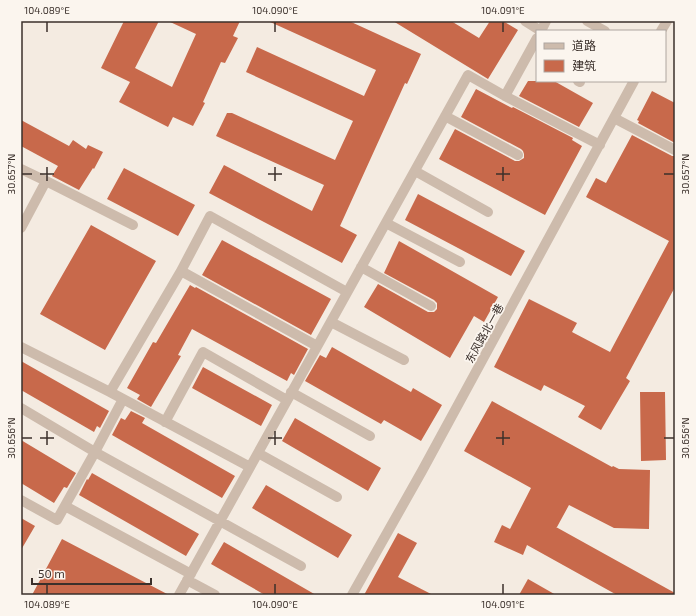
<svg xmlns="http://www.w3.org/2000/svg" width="696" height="616" viewBox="0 0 696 616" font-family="'Exo 2','Noto Sans SC',sans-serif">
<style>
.building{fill:#c8694b}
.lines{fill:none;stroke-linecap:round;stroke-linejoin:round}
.minor{stroke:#cdbbac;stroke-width:10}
.ticks{fill:none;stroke:#3b302b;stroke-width:1.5}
.labels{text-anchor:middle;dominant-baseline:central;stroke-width:3.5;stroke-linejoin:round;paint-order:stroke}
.street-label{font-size:11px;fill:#3b302b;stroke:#fbf5ee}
.neatline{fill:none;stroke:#3b302b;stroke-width:1.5}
.ticks-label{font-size:10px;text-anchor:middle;fill:#3b302b}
</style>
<rect width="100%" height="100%" fill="#f4ebe1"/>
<path class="building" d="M124 21H159L135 68 172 87 196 34 168 21H240L233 36 238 38 225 63 221 62 203 102 205 103 193 126 173 117 168 127 119 102 130 82 101 68Z
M268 21H349L421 54 407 84 405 83 340 226 357 235 342 263 209 193 224 165 312 211 324 185 216 136 227 113H232L335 160 353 121 246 72 257 47 364 96 376 70Z
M393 21H451L479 38 490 21H503L518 30 488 79Z
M528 81H554L593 103 579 127 519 96Z
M476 89 512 108 513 107 573 138 572 140 582 146 545 215 439 159 455 129 515 161H519L524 158V154L523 151 521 149 461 117Z
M652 91 675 103V143L638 123 639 121 637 120Z
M21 120 69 146 73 140 86 149 88 145 103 152 94 169 93 168 79 190 52 176 58 166 21 146Z
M632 135 672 156H675V287L626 378 630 381 601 430 578 417 585 406 544 385 541 391 494 367 529 299 577 323 572 332 610 352 669 241 586 197 596 178 606 183Z
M124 168 195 205 178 236 107 199Z
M418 194 525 251 511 276 405 220Z
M91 225 156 261 105 350 40 314Z
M222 240 331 299 311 335 202 275Z
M399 241 498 297 484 322 474 316 450 358 364 307 378 284 428 312H434L437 309V303L434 300 384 273Z
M190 285 195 288 196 287 308 349 294 375 291 373 287 381 192 329 178 355 181 356 151 407 137 399 140 395 127 388 153 342 156 343Z
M332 347 411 392 413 388 442 405 421 441 384 420 381 424 305 381 320 355 326 358Z
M21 361 109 411 100 428 97 426 94 432 21 390Z
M203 367 272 405 261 426 192 388Z
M640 392H665L666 460 641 461Z
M492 401 612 467 613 466 619 469 650 470 649 529 614 528 569 505 557 527H556L675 593V595H617L527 545 523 555 494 542 502 525 510 529 531 488 464 451Z
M131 411 145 418 142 423 235 476 222 498 112 435 121 418 125 420Z
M295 418 381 468 368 491 282 441Z
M21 440 76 473 67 488 64 487 54 503 21 483Z
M92 473 199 534 186 556 79 495 87 479 88 480Z
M266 485 352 535 338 558 252 508Z
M21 518 35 526 21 550Z
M398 533 417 543 398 577 433 595H364Z
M62 539 169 595H32Z
M224 542 316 595H265L211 564Z
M528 579 556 595H519Z"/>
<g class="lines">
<path class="minor" d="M525 21 541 31
M587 21 605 31
M541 31 546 21
M661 31 667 21
M578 81 580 82
M505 96 537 38
M445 116 518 155
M614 118 675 150
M21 169 46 181 21 228
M415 171 488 212
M46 181 133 225
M386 223 460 262
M361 267 431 306
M181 271 110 392 250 467
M331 322 404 360
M317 346 181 271 210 216 347 292
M21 347 110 392
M291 392 370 436
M21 408 95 452 301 566
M165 422 203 352 287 400
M258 453 337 497
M21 500 57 520 95 452 123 399
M65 506 191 574
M187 580 215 595
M179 595 468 75 505 96 600 145
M352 595 422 471 634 81"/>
</g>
<path class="ticks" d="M47 22V32M275 22V32M503 22V32M47 167V181M275 167V181M503 167V181M22 174H32M40 174H54M268 174H282M496 174H510M664 174H674M47 431V445M275 431V445M503 431V445M22 438H32M40 438H54M268 438H282M496 438H510M664 438H674M47 584V594M275 584V594M503 584V594"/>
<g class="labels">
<g class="street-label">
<text transform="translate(484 333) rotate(-61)">东风路北一巷</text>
</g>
</g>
<rect width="696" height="616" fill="none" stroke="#fbf5ee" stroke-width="44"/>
<rect x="536" y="30" width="130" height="52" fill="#fbf5ee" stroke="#aea6a0"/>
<rect x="544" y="43" width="20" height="6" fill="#cdbbac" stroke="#aea6a0"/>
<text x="572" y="50" font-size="12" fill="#3b302b">道路</text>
<rect x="544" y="60" width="20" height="12" fill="#c8694b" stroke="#aea6a0"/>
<text x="572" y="70" font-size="12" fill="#3b302b">建筑</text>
<path d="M32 578v6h119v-6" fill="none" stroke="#3b302b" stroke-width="2"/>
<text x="38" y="578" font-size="12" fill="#3b302b" stroke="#fbf5ee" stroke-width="3" paint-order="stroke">50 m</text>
<rect x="22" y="22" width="652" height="572" class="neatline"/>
<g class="ticks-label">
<text x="47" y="14">104.089°E</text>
<text x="275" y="14">104.090°E</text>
<text x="503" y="14">104.091°E</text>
<text transform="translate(11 174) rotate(-90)" y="4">30.657°N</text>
<text transform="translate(685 174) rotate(-90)" y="4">30.657°N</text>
<text transform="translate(11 438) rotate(-90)" y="4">30.656°N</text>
<text transform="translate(685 438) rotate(-90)" y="4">30.656°N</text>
<text x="47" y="608">104.089°E</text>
<text x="275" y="608">104.090°E</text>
<text x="503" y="608">104.091°E</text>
</g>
</svg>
